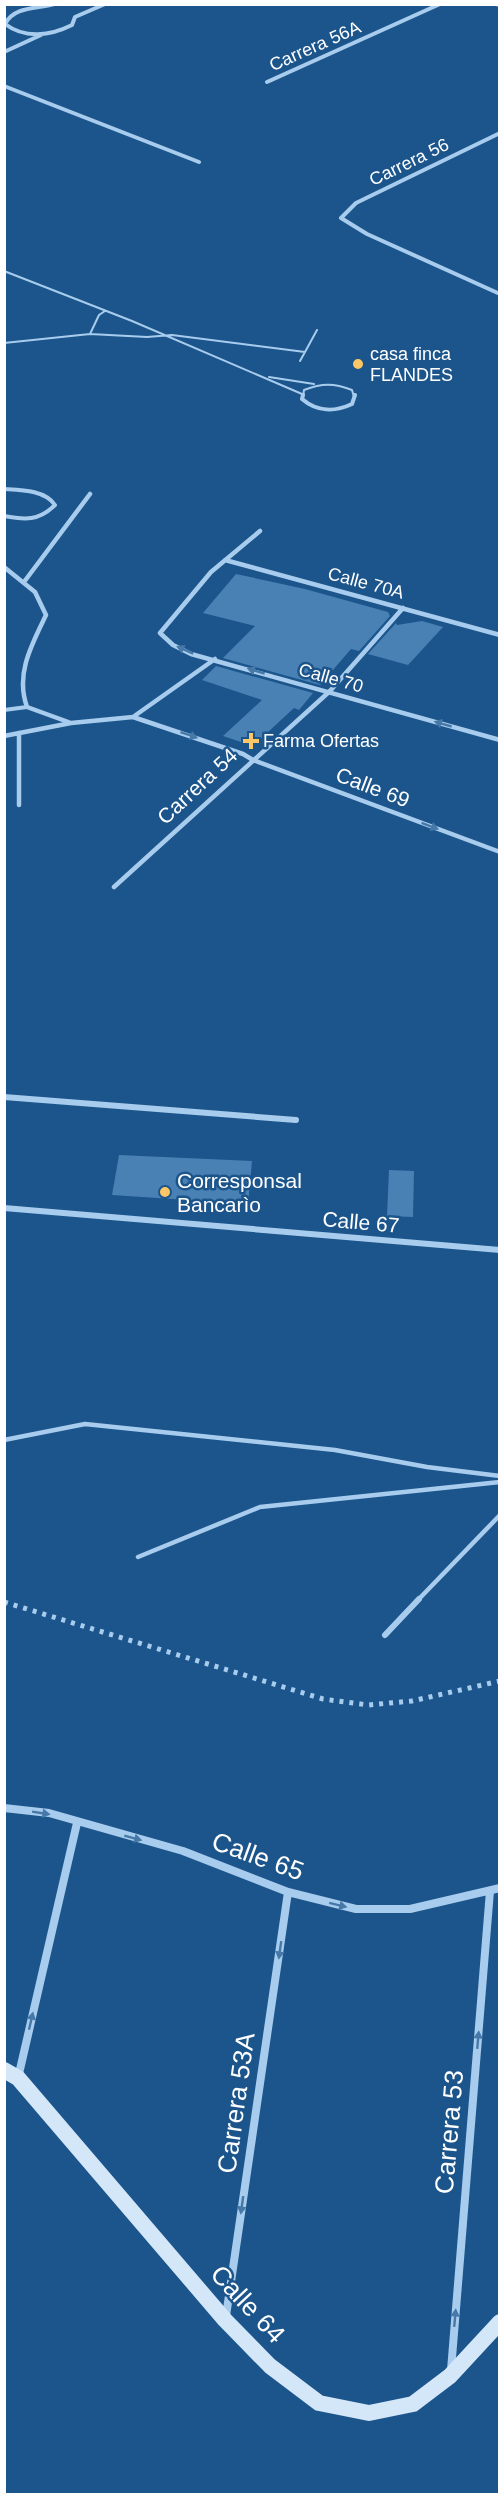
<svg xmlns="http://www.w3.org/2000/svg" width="504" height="2499" viewBox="0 0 504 2499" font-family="Arial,sans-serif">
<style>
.building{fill:#4981b5}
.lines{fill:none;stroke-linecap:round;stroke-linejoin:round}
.path{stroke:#a8cced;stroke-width:5;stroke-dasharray:4 6;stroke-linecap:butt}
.lane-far3{stroke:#a8cced;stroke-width:2}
.lane-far2{stroke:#a8cced;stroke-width:4}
.lane-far1{stroke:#a8cced;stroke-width:4.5}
.lane{stroke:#a8cced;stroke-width:6}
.street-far3{stroke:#a8cced;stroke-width:4}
.street-far2{stroke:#a8cced;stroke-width:4.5}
.street-far1{stroke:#a8cced;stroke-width:6}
.street{stroke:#a8cced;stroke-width:8}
.secondary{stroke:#d4e7f9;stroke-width:16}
.oneway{fill:#4679a8}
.poi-dot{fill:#fdc666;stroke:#1c558b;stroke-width:2}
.labels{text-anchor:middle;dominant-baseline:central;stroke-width:5;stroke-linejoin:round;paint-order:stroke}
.far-street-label{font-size:18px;fill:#fff;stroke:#1c558b}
.far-poi-label{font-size:18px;fill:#fff;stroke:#1c558b;text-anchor:start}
.street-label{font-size:21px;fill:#fff;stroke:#1c558b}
.poi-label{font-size:21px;fill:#fff;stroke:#1c558b;text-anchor:start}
.near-street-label{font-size:26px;fill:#fff;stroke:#1c558b}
</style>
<rect width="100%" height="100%" fill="#1c558b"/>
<path class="building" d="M236 574 305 589 388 612 390 616 359 651 351 649 320 685 223 658 255 626 203 613Z
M422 621 443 627 408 665 368 654 396 623 397 625Z
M216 666 313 693 299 710 294 708 253 746 223 736 262 700 202 680Z
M119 1155 252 1161 248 1204 112 1195Z
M389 1170 414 1171 413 1217 387 1216Z"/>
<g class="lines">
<path class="path" d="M4 1602 323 1699 368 1705 412 1701 500 1681"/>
<path class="lane-far3" d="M4 271 132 321 302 394
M90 334 99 315 105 311
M4 343 90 334 147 337 172 335 305 352 317 330
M300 361 305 352
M269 377 314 384
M303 397 304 390C322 383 334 383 352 390L354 397"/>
<path class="lane-far2" d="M303 395 302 399C317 412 335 412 352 404L355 395
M4 489C21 490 45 490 55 505 39 521 25 520 4 516
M4 710 27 707"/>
<path class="lane-far1" d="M4 1440 85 1424 335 1450 427 1467 500 1476
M138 1557 260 1507 500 1482
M417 1601 500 1515"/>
<path class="lane" d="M385 1635 419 1599"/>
<path class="street-far3" d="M54 4C37 9 14 6 5 24 25 39 50 36 72 25L75 17 105 4
M496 4 500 5
M4 52 41 35
M267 82 440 4
M4 86 199 162
M500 133 356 203 341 218 367 234 500 294"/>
<path class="street-far2" d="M260 531 211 572 160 633 173 645 191 654 500 740
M225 560 500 635
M4 567 35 592 46 615C32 644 15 674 27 707L71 723
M24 582 90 494
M133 717 215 659
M19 733V805
M4 736 71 723 133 717 243 754 253 760 500 852
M114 887 330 691 403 608"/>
<path class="street-far1" d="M4 1097 296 1120
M4 1208 500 1250"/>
<path class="street" d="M4 1808 49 1813 183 1851 288 1892 356 1909H410L500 1888
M18 2078 77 1823
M226 2316 288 1892
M451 2370 490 1891"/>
<path class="secondary" d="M4 2070 18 2078 225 2320 270 2366 319 2403 369 2413 413 2404 450 2376 500 2322"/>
</g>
<defs><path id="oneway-solid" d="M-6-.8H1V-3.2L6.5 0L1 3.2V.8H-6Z" transform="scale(1.5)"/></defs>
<g class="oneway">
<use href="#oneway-solid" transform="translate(185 650) rotate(-156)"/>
<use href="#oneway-solid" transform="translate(256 671) rotate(-164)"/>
<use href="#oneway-solid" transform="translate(443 724) rotate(-164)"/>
<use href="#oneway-solid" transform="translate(189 735) rotate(19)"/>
<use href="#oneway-solid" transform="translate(430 826) rotate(21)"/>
<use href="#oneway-solid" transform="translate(41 1813) rotate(9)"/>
<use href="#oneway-solid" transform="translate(133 1838) rotate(15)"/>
<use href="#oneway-solid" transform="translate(338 1905) rotate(14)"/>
<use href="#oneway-solid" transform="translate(280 1950) rotate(98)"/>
<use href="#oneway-solid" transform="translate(31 2021) rotate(-77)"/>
<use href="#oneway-solid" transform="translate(478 2040) rotate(-85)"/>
<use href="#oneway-solid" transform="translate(242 2205) rotate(98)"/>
<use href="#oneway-solid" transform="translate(455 2318) rotate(-85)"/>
</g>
<g class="poi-dot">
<circle cx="358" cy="364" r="6"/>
<path d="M248 732h6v6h6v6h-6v6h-6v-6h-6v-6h6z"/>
<circle cx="165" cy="1192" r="6"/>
</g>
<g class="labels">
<g class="far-street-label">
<text transform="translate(315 46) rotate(-24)">Carrera 56A</text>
<text transform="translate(409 162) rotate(-26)">Carrera 56</text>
<text transform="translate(366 583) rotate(15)">Calle 70A</text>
<text transform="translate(331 678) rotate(16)">Calle 70</text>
</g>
<g class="far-poi-label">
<text x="370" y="354">casa finca<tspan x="370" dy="21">FLANDES</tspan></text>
<text x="263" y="741">Farma Ofertas</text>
</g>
<g class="street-label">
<text transform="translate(197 786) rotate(-43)">Carrera 54</text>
<text transform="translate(373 787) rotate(21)">Calle 69</text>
<text transform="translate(361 1222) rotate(5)">Calle 67</text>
</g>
<g class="poi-label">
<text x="177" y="1180">Corresponsal<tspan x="177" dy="24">Bancarìo</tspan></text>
</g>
<g class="near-street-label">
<text transform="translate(258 1856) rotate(20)">Calle 65</text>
<text transform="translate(236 2103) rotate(-82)">Carrera 53A</text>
<text transform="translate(449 2132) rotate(-85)">Carrera 53</text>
<text transform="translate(248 2304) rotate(47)">Calle 64</text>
</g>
</g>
<rect width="504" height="2499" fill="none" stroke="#ffffff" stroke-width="12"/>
</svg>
